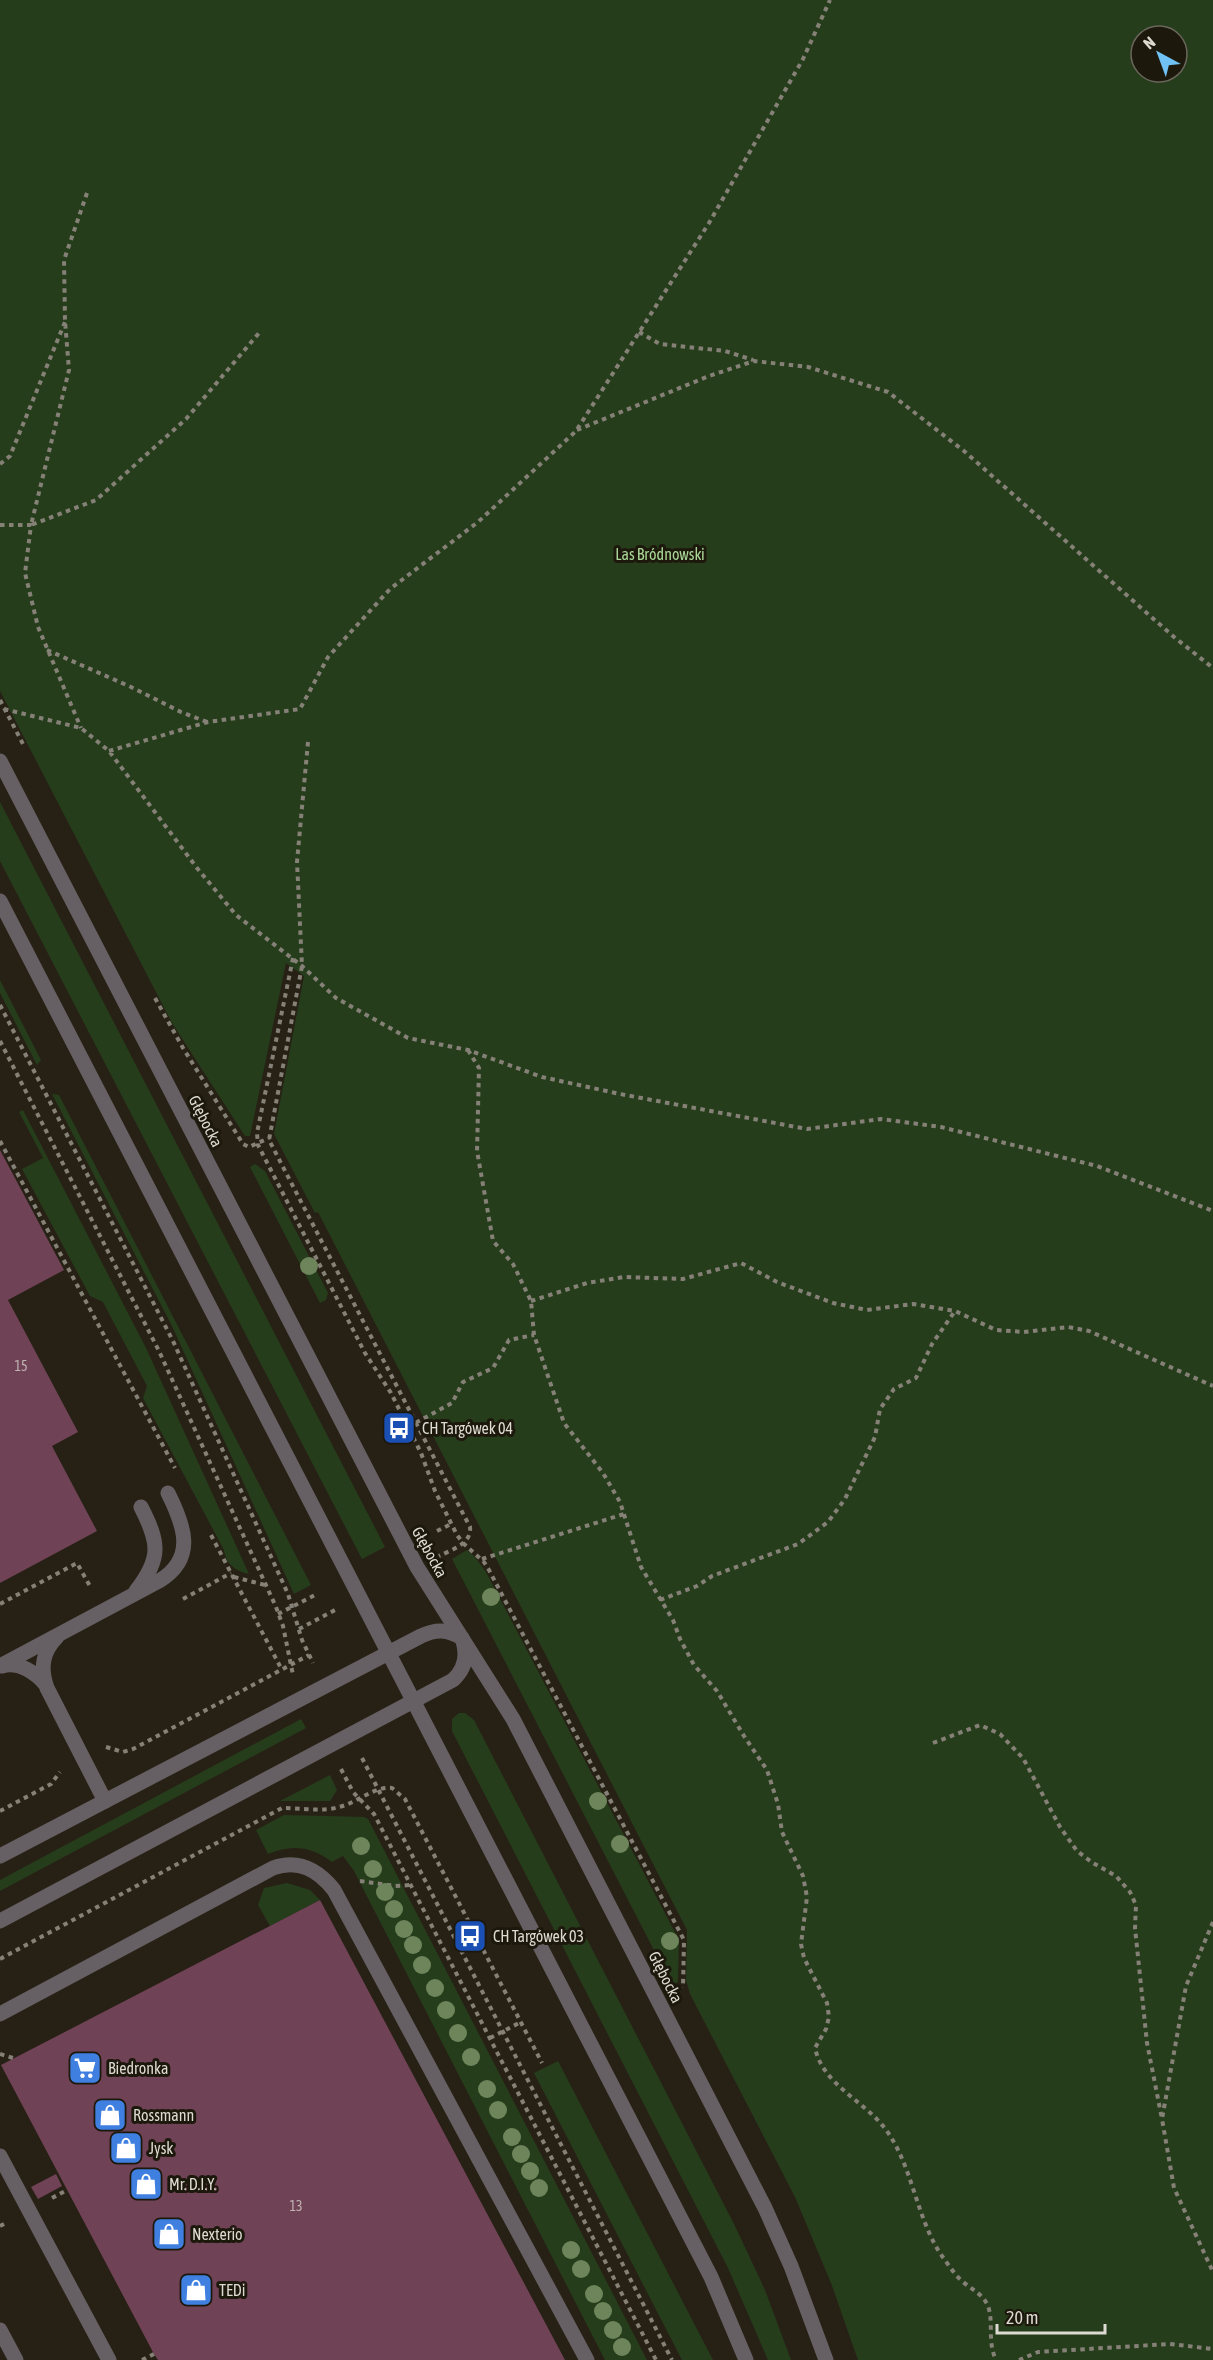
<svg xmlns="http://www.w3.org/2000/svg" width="1213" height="2360" viewBox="0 0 1213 2360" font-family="'Asap Condensed',sans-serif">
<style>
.green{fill:#263d1c;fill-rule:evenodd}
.building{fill:#704256}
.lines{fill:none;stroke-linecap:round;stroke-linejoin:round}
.path{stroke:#858177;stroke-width:4;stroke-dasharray:4.5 4.5;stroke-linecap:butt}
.service{stroke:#666064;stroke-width:15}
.minor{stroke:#666064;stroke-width:15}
.tertiary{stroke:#666064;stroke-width:15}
.tree{fill:#6e855c}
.labels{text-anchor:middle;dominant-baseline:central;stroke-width:6;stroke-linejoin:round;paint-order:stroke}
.number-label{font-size:14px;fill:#c2b4b3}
.park-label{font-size:16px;fill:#a8d797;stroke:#1d180c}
.street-label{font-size:16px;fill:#dddad2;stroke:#1d180c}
.poi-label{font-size:16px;fill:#dddad2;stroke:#1d180c;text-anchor:start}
</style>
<rect width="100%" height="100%" fill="#272115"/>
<path class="green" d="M0 0H1213V2360H858L831 2283 795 2197 690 1994 686 1980 687 1930 318 1212 315 1213 274 1134 304 976 286 963 250 1136H245L172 1023 0 691ZM1141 36H1177V72H1141Z
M0 802 385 1547 362 1559 0 861Z
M0 980 41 1060 37 1065 0 993Z
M52 1094 59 1095 311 1585 294 1594 172 1326Z
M23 1110 146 1348 249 1574C235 1571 226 1564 224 1550L143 1398 147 1386 103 1302 90 1296 22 1169 43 1158 19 1112Z
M255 1164 265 1171 328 1293 326 1300 320 1303 250 1167Z
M467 1550 475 1557 486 1572 679 1940 678 1982 672 1985 452 1559Z
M459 1713H465L474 1720 734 2224 765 2290 791 2360H768L728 2268 452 1731V1719Z
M301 1719 306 1728 0 1891V1880Z
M330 1775 337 1790 330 1801H280Z
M284 1815 364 1817 368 1819 647 2360H605L354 1871 343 1856 332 1862C312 1846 291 1844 268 1854L256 1830Z
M287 1883 310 1890 320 1900 270 1926 258 1905 264 1888Z
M558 2061 713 2360H682L534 2073Z"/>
<path class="building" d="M0 1150 64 1270 8 1300 78 1432 52 1446 97 1531 0 1583Z
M320 1900 565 2360H158L154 2354 1 2065Z
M56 2174 62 2186 38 2199 31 2187Z"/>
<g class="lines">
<path class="path" d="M87 193 64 260 65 321 69 370 31 525 96 500 186 419 259 333
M639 332 660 344 725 351 753 360
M577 430 709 376 754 361 808 367 888 392 964 451 1174 637 1213 668
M0 464 10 456 65 322
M0 525H31L25 573 38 627 81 728
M47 650 131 687 181 712 207 722
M0 700 24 746
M4 709 81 728 109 751 197 868 236 915 302 966 336 998 408 1038 468 1050 542 1077 620 1094 807 1129 881 1119 941 1127 1097 1166 1213 1211
M308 742 297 862 302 966 269 1140 470 1527C472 1544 451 1550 439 1556
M109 751 208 722 300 709 328 657 390 589 478 522 576 431 709 223 803 59 830 0
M293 958 257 1133 258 1145 365 1353 391 1393 421 1453 435 1491 457 1535 463 1543 484 1562 489 1570 684 1940 683 1988
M155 998 183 1048 243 1144 249 1147 269 1138
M0 1005 173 1341 288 1594 302 1640 313 1663
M0 1041 159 1351 276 1607 283 1626 293 1675
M468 1050 479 1068 477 1151 493 1241 513 1264 531 1301 534 1335 564 1423 603 1473 620 1502 641 1567 673 1620 680 1639 694 1665 717 1691 744 1736 767 1770 778 1804 782 1832 803 1876 807 1897 801 1944 804 1958 827 2003 829 2017 826 2029 815 2048C823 2084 862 2100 883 2126 913 2163 915 2217 942 2256 948 2264 954 2274 962 2281 972 2290 983 2294 988 2306 994 2323 987 2341 996 2360
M0 1141 175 1468
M531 1301 587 1283 624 1277 683 1279 741 1263 777 1282 833 1303 867 1310 913 1304 955 1311 996 1330 1024 1332 1068 1327 1089 1331 1213 1386
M408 1427 452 1403 463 1382 493 1368 509 1340 534 1335
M437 1531 451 1524
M211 1535 282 1670
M482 1559 624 1514
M234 1577 265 1585
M183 1599 231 1573
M660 1600 697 1586 712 1576 798 1544 828 1522 845 1499 875 1437 880 1409 894 1389 916 1378 932 1344 955 1311
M0 1604 77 1563 91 1588
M278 1614 315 1595
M299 1629 337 1609
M933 1743 980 1725 1000 1734 1023 1758 1060 1827 1077 1851 1093 1863 1116 1876 1130 1892 1136 1905 1135 1928 1147 2043 1162 2119
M106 1747 123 1752 133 1749 309 1655
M362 1758 672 2360
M341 1769 353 1792 374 1814 656 2360
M0 1811 51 1784 60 1772
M360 1881 395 1886 411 1885
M1213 1922 1186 1986 1162 2119 1174 2188 1213 2272
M0 1959 282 1808C300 1808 322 1812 339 1807 357 1803 374 1786 392 1788L405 1799 542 2063
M490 2038 521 2022
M0 2054 13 2058
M52 2198 67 2190
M0 2226 8 2222
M142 2360 154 2354
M1019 2360 1038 2352 1170 2344 1213 2349"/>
<path class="service" d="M136 1591C162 1558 159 1542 141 1507
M57 1637C42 1652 40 1668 47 1688L105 1801
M0 1666 159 1581C197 1558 184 1525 168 1493
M2 1666C19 1661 36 1673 46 1685
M0 2014 273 1868C299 1859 318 1870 334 1890L587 2360
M0 2156 109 2360
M0 2330 16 2360"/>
<path class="minor" d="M0 1856 421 1636C436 1629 447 1629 462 1638 468 1654 466 1668 453 1680L0 1921"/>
<path class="tertiary" d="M0 761 417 1567 513 1719 765 2208 791 2266 826 2360
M0 901 711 2277 746 2360"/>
</g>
<g class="tree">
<circle cx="309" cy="1266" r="9"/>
<circle cx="491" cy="1597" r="9"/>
<circle cx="598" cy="1801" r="9"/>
<circle cx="620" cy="1844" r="9"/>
<circle cx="361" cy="1846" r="9"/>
<circle cx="373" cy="1869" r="9"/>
<circle cx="385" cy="1892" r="9"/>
<circle cx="394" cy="1909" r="9"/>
<circle cx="404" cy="1929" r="9"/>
<circle cx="670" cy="1941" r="9"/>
<circle cx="413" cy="1945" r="9"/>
<circle cx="422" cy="1965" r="9"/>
<circle cx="435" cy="1988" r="9"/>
<circle cx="446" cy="2010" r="9"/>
<circle cx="458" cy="2033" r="9"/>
<circle cx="471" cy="2057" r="9"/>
<circle cx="487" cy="2089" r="9"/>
<circle cx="498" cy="2110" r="9"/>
<circle cx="512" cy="2137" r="9"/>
<circle cx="521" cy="2154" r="9"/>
<circle cx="530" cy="2171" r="9"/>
<circle cx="539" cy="2188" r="9"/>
<circle cx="571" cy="2250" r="9"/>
<circle cx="581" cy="2269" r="9"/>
<circle cx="594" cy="2294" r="9"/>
<circle cx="603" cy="2311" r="9"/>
<circle cx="613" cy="2330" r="9"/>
<circle cx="622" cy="2347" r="9"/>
</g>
<defs>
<symbol id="bus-square" viewBox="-11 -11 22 22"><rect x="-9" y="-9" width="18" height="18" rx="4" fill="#1a4fb4" stroke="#1d180c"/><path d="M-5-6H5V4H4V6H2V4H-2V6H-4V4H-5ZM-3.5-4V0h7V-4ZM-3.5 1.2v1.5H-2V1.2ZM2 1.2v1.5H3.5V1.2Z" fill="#fff"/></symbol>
<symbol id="supermarket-square" viewBox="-11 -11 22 22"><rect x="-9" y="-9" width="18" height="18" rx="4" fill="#3f7fe0" stroke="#1d180c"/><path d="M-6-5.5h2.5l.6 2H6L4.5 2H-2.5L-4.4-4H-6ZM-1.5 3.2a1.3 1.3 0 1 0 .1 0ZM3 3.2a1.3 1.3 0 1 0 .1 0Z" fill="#fff"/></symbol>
<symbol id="shop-square" viewBox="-11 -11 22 22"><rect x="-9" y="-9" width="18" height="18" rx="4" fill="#3f7fe0" stroke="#1d180c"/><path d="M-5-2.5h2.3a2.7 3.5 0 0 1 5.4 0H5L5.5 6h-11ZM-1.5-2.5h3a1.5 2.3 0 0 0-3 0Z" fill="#fff"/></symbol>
</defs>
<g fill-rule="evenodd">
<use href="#bus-square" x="380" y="1409" width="38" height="38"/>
<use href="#bus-square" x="451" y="1917" width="38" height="38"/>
<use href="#supermarket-square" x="66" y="2049" width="38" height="38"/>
<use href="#shop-square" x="91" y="2096" width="38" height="38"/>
<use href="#shop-square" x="107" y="2129" width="38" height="38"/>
<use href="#shop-square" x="127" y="2165" width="38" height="38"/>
<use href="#shop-square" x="150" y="2215" width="38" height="38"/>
<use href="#shop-square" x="177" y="2271" width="38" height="38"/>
</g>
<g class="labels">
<g class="number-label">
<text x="21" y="1366">15</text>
<text x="296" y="2206">13</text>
</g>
<g class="park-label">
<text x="660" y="554">Las Bródnowski</text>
</g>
<g class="street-label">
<text transform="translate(206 1121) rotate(63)">Głębocka</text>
<text transform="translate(430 1552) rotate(61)">Głębocka</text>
<text transform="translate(666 1977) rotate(63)">Głębocka</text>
</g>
<g class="poi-label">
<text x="422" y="1428">CH Targówek 04</text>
<text x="493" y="1936">CH Targówek 03</text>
<text x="108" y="2068">Biedronka</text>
<text x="133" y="2115">Rossmann</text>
<text x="149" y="2148">Jysk</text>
<text x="169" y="2184">Mr. D.I.Y.</text>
<text x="192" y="2234">Nexterio</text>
<text x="219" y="2290">TEDi</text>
</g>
</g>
<g transform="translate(1159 54) rotate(319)"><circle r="28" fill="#1d180c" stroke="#6a665b" stroke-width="1.5"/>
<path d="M0-4.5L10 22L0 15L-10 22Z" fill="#70c1f4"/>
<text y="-9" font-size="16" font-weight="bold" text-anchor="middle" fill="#dddad2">N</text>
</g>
<path d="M997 2324v9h108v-9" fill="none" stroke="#dddad2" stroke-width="3"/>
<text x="1006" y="2324" font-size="18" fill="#dddad2" stroke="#1d180c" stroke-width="4.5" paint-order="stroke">20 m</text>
</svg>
